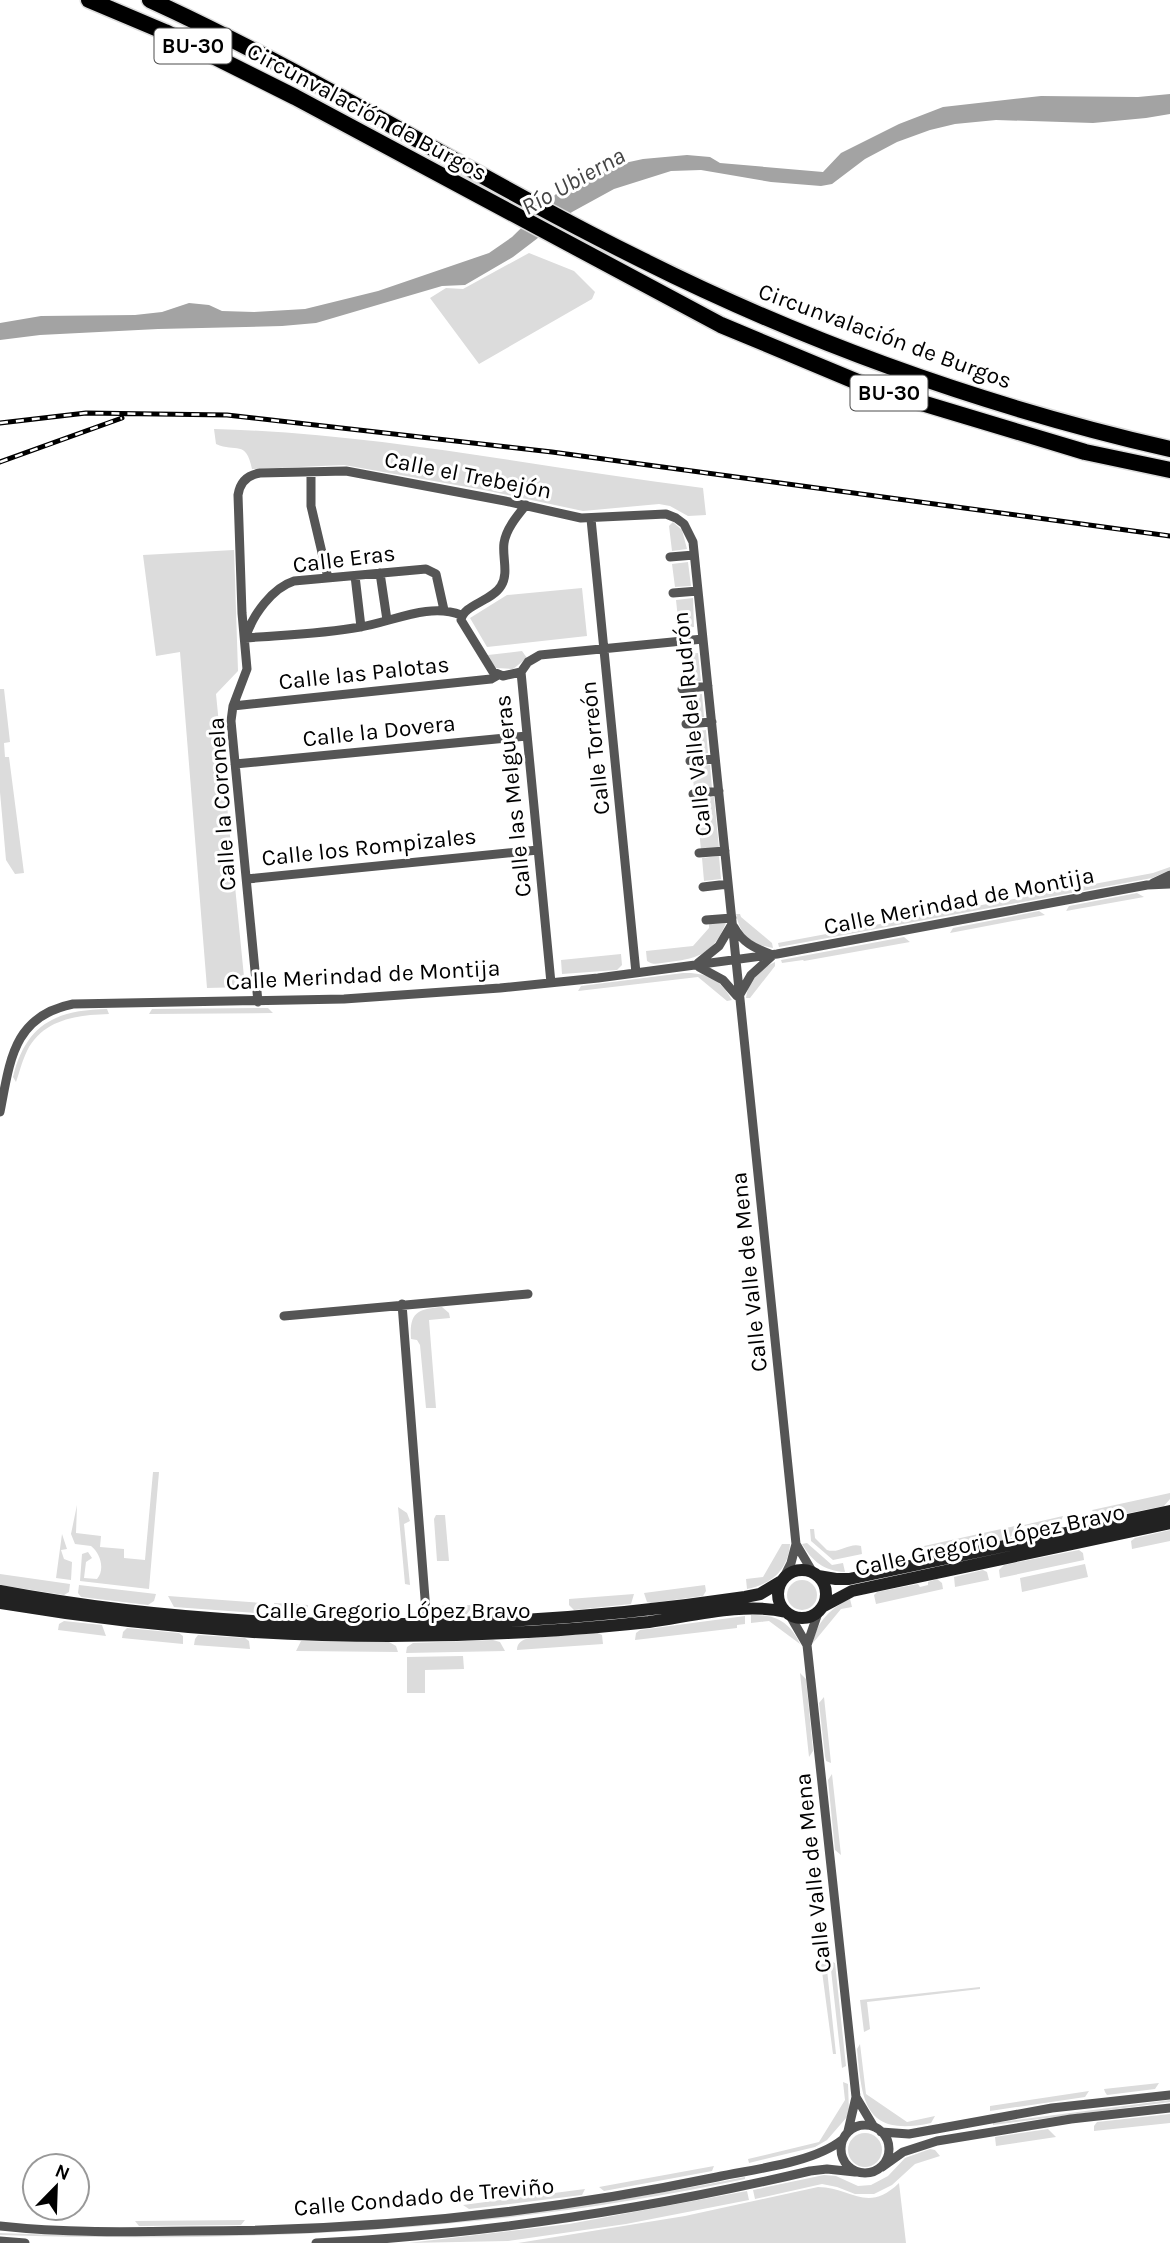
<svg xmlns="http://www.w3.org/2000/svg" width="1170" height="2243" viewBox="0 0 1170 2243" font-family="Karla,sans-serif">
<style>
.green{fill:#dcdcdc}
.water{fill:#a3a3a3}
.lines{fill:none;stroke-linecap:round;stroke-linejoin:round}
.motorway-casing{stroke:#dbdbdb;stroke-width:19}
.minor{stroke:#555;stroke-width:9}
.secondary{stroke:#222;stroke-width:12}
.motorway{stroke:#000;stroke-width:16}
.rail-casing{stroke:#000;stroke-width:5}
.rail{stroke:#fff;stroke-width:2.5;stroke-dasharray:8;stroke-linecap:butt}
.labels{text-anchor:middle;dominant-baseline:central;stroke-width:6;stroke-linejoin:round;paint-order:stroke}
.shield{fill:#fff;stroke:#4c4c4c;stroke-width:2}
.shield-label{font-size:21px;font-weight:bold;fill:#000}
.street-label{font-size:23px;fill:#000;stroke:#fff}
.water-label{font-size:24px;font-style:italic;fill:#444;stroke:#fff}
</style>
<rect width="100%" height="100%" fill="#fff"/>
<path class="green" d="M529 253 574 271 595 292 592 299 479 364 430 298 446 288 463 289Z
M214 429C378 433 541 468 703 488L706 515 688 516 670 506 659 504 583 511 484 490 344 465 252 469C246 439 236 453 216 444Z
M673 522 682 530 687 549 672 551 669 526Z
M234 550 238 671 216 694 245 987 207 988 180 652 156 656 143 555Z
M688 562 691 586 675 587 672 564Z
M582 588 587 636 487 647 470 618 507 595Z
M693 598 694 627 679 628 676 600Z
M522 651 527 658 513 669 496 668 484 657 488 655Z
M698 653 701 681 684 682 681 654Z
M0 689H4L10 742 4 743 5 757H9L24 873 15 874 6 860 0 792Z
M702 694 704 717 688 718 686 696Z
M706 730 708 753 691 755 689 732Z
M710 765 712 788 694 789 692 767Z
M714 797 719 848 701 850 696 799Z
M719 856 721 879 704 881 702 858Z
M1170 867V870L1152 878 779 947 778 943 1153 873Z
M1137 893 1144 897 1066 911 1069 906Z
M1039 911 1045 915 950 933 953 928Z
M736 914H740L741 917 772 943 773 948C751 945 740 935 736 914Z
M726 923C713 953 701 958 669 962 660 963 654 966 647 961L646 951 693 946 709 928V924Z
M904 937 910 942 804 961 803 960 782 963 781 960Z
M621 954 622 965 617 970 562 974 561 960Z
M775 962V966L750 998H746C748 981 759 969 775 962Z
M683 973C707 972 721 980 732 1000L727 1001 698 977 578 991 581 986Z
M268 1008 273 1013 149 1014 152 1009Z
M107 1009 109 1014C77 1015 43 1019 27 1051 22 1061 19 1074 16 1082L13 1077C26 1024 56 1010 107 1009Z
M442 1307 449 1313 450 1318 429 1320 436 1408H426L420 1345 417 1340 411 1339C409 1312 418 1309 442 1307Z
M153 1472H159L149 1589 80 1581 82 1554 88 1552 92 1558 86 1562 84 1578 97 1579C105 1570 101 1554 91 1546L75 1544 71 1534 77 1505 76 1533 101 1536 100 1547 124 1549V1558L145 1560Z
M1170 1493V1499L1164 1506 1099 1519 1092 1510Z
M398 1507 407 1513 410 1521 404 1524 410 1585 405 1584Z
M436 1515H445L449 1561H437L434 1519Z
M1063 1516 1058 1528 1034 1533 1024 1525Z
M1015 1526V1533L1008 1539 934 1555 926 1551 924 1546Z
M810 1529H814L815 1538 827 1550C840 1554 849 1542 861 1546L862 1554 833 1560 811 1541Z
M1170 1530V1541L1132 1549 1131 1541 1135 1538Z
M62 1534 67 1549 61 1550 64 1559 72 1562 71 1580 56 1578Z
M807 1543 832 1565 843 1563 845 1572C824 1571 812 1561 802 1544Z
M782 1544H790C788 1570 772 1584 747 1589L746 1579 763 1577Z
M1079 1550 1083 1553 1084 1560 1000 1578 999 1570 1004 1565Z
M1085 1564 1088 1577 1022 1592 1020 1578Z
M983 1570 987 1572 989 1580 955 1587 954 1577Z
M0 1574 70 1584 69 1592 64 1595 0 1585Z
M937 1579 942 1583 943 1589 876 1604 874 1595 877 1592 918 1584 920 1587 928 1585V1582Z
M787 1595a15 15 0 1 1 30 0a15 15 0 1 1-30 0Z
M79 1585 156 1594 154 1601 148 1605 81 1597 78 1593Z
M705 1585 706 1591 703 1596 651 1603 647 1602 644 1593Z
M634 1594 631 1604 574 1610 569 1605V1599Z
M168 1596 261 1603 256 1613 174 1607Z
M850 1599 852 1607 841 1609 813 1643C816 1622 832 1607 850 1599Z
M274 1603 308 1605V1607L300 1615 278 1614Z
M474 1605 466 1615C453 1616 439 1619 433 1606Z
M751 1615C774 1614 790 1621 800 1644L769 1621 751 1623Z
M745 1616V1624L737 1625V1628L635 1640 636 1633 640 1630Z
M64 1621 102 1625 106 1636 58 1630 59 1624Z
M127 1628 179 1633 183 1636V1644L122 1638 123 1632Z
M598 1633 602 1635 603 1644 517 1650C517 1642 523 1640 529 1638Z
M198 1635 245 1638 249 1641 250 1649 194 1645 195 1639Z
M493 1640 500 1642 505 1651 406 1653 407 1647 413 1643Z
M301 1641 389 1642 396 1646 398 1652 296 1651Z
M463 1656 464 1669 425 1670V1693H407V1657Z
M800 1673 806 1679 813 1751 809 1757Z
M824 1697 831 1763 826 1761 825 1756 819 1703Z
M832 1774 841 1855 835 1850 828 1780Z
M826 1960 836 2054H833L821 1964Z
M830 1961 835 1963 846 2066 842 2068Z
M980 1987V1989L867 2002 870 2029 864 2032 860 2000Z
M860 2044 866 2094 907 2122 935 2116 931 2123C865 2137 862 2103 857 2049Z
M843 2082 848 2084 849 2111 847 2117 827 2140 815 2147 749 2163 748 2159 819 2142 845 2100Z
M1159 2083 1155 2089 1107 2095 1105 2092 1104 2089Z
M1089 2091 1085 2097 990 2111V2106Z
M1170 2100V2102L993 2125V2123Z
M1170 2114V2123L1094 2131V2126L1097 2122Z
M1048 2129 1056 2137 996 2146 995 2137Z
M848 2150a17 17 0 1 1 34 0a17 17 0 1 1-34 0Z
M930 2149 935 2150 940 2156 915 2164 892 2185 874 2194H855L837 2187 822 2184 755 2199 753 2190 824 2175 836 2176 858 2186 871 2185 888 2176 905 2158Z
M714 2166 712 2171 604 2191 599 2187Z
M745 2177V2179C501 2231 250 2243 0 2235V2233C252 2243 497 2227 745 2177Z
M899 2183 906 2243H518L685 2216 818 2187C851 2187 867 2214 899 2183Z
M585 2189 582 2195 469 2209 463 2205Z
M747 2191 749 2200 626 2224 508 2241 408 2243 569 2224Z
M245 2220 241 2225 139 2226 135 2221Z"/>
<path class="water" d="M1170 94V114L1146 118 1093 123 996 120 955 124 930 130 897 142 865 159 832 184 821 186 771 182 701 170 671 171 614 189 572 212 513 257 465 285 442 286 316 323 282 326 158 329 40 335 0 340V323L41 316 135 315 162 312 189 303 209 305 222 311 254 312 305 309 378 291 489 253 512 237 556 194 620 164 643 159 687 155 710 157 720 163 823 172 841 153 899 124 943 107 1041 96 1138 97Z"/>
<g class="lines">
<defs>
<path id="motorway" d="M89 0 165 32 295 97 721 325 872 388 1085 452 1170 470
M150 0C319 77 475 178 642 260 810 344 987 407 1170 449"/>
</defs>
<use href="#motorway" class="motorway-casing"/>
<path class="minor" d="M311 472V506L328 578
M591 519 636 973
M670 557 694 555
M380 573 387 620
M355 576 361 627
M673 593 698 591
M246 636C253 615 272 588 294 581L426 569 436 574 444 610
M245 638C283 635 322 634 360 627 392 622 429 602 461 615
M521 672 551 983
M521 672 503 676 493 672 461 620C463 605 492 601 501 586 509 574 502 556 504 543 506 529 517 516 526 505
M521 672 528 662 540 655 703 639
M682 689 708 686
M233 706 491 679 498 675
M686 724 712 722
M690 761 715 759
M235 764 527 736
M693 794 719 791
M699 853 725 851
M247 879 538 850
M1153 883 1170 875
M703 887 728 884
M706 920 732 918
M734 927C742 942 754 948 770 954
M698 963 719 946 732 924
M699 967 723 980 737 996
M739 996 751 975 772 956
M258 1002 231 721 233 706 247 669 242 613 238 495C240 482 247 475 260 473L346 471 505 501 581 518 666 514 676 518 684 524 693 542 796 1544 791 1563 783 1579
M0 1112C10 1061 13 1016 73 1004L344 999 500 988 598 978 777 954 1147 885 1170 884
M402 1304 427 1624
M284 1316 528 1294
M796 1544 812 1571
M819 1610 807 1645 856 2097 848 2131
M789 1614 807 1645
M856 2097 874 2127
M841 2149a24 24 0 1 1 48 0a24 24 0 1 1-48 0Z
M881 2132 909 2134 1052 2108 1170 2095
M882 2167 903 2152 937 2141 1071 2119 1170 2108
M0 2226C63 2233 127 2232 191 2231 367 2231 544 2213 717 2177 754 2169 813 2163 842 2140
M0 2241 25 2243
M316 2243C482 2235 648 2209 810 2171L827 2169 855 2172"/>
<path class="secondary" d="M778 1594a24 24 0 1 1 48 0a24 24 0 1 1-48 0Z
M818 1576 836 1579H849L1170 1511
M0 1591C240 1636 504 1633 745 1597L760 1594 780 1582
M0 1603C167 1631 338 1642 507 1633 554 1631 602 1627 649 1622 692 1616 744 1602 786 1612
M822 1607 852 1591 1170 1523"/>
<use href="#motorway" class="motorway"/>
<defs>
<path id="rail" d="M0 423 86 413 227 415 552 452 1170 536
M0 462 122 418"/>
</defs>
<use href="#rail" class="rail-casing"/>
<use href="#rail" class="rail"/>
</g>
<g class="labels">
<g class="shield">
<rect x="154.5" y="28.5" width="77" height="35" rx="5"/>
<rect x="850.5" y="375.5" width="77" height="35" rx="5"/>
</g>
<g class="shield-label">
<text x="193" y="46">BU-30</text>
<text x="889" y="393">BU-30</text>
</g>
<g class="street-label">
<text transform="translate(367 112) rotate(28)">Circunvalación de Burgos</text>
<text transform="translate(885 336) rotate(20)">Circunvalación de Burgos</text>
<text transform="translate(468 475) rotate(11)">Calle el Trebejón</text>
<text transform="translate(344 559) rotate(-7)">Calle Eras</text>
<text transform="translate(364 673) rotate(-6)">Calle las Palotas</text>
<text transform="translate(692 724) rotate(-96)">Calle Valle del Rudrón</text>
<text transform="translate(379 731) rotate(-6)">Calle la Dovera</text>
<text transform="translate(595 748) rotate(-96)">Calle Torreón</text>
<text transform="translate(513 796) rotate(-96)">Calle las Melgueras</text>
<text transform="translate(222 804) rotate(-94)">Calle la Coronela</text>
<text transform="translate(369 847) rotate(-6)">Calle los Rompizales</text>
<text transform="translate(959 901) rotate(-11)">Calle Merindad de Montija</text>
<text transform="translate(363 975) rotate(-3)">Calle Merindad de Montija</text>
<text transform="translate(749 1272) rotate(-96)">Calle Valle de Mena</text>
<text transform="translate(990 1540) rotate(-12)">Calle Gregorio López Bravo</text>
<text x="393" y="1610">Calle Gregorio López Bravo</text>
<text transform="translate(813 1873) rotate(-96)">Calle Valle de Mena</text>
<text transform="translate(424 2197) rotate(-5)">Calle Condado de Treviño</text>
</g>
<g class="water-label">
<text transform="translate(573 181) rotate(-29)">Río Ubierna</text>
</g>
</g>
<g transform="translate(56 2187) rotate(23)"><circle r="33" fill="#ffffff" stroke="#999999" stroke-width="2"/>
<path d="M0-5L12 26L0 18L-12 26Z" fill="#000000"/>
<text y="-10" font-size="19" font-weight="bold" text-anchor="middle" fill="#000000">N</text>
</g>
</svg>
